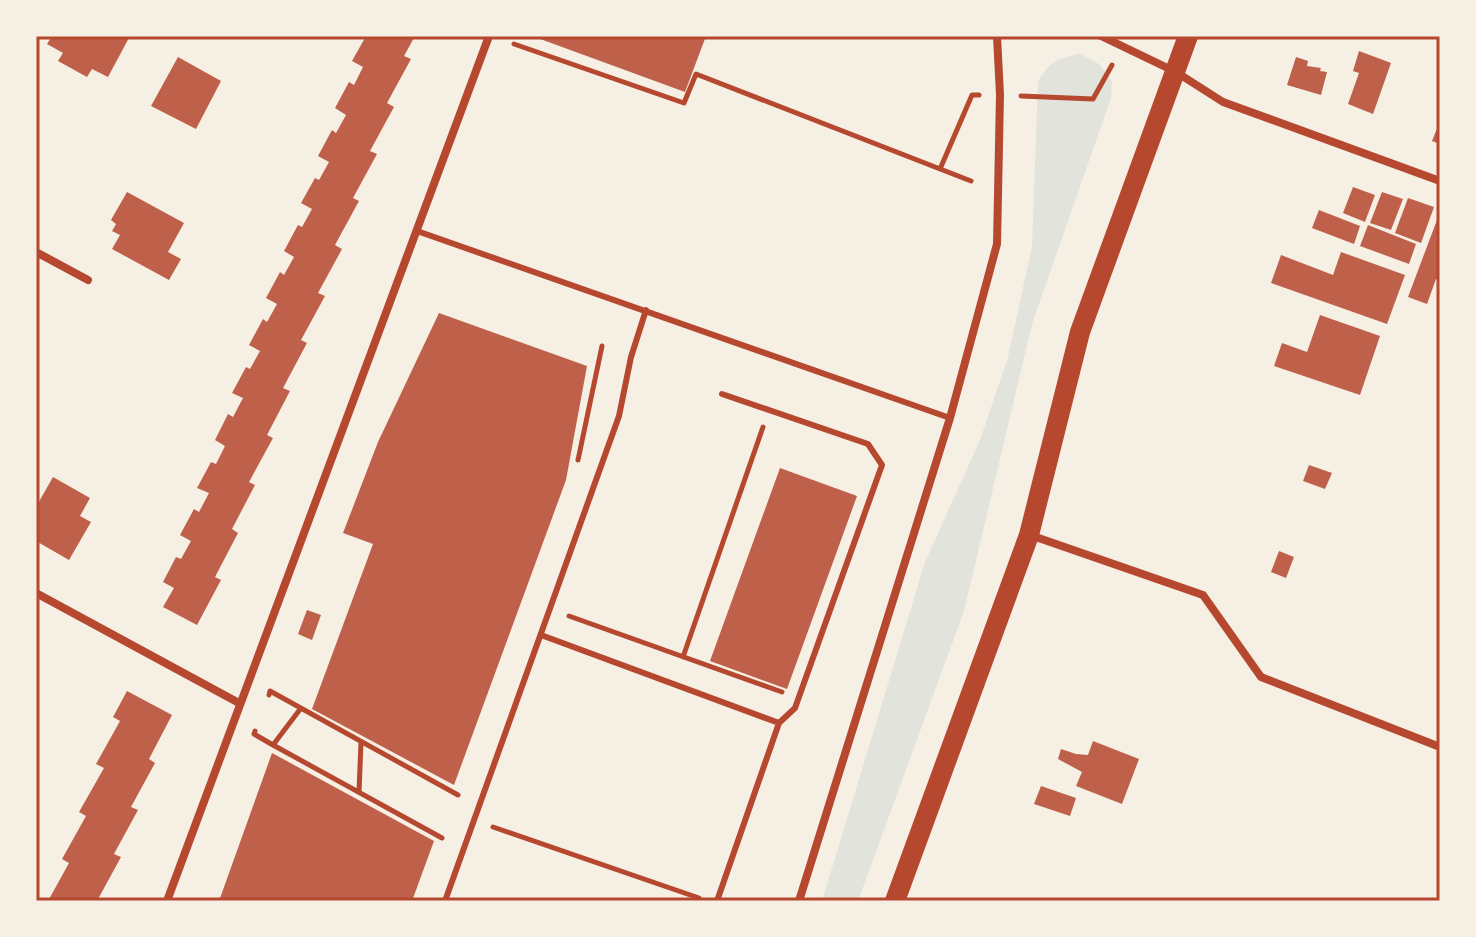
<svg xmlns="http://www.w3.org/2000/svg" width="1476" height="937" viewBox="0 0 1476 937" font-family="Poppins,sans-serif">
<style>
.green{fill:#e2e4dc}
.building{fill:#bf614a}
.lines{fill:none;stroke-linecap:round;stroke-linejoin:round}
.path{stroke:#b5482f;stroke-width:5}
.service{stroke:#b5482f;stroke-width:6}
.minor{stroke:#b5482f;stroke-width:8}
.primary{stroke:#b5482f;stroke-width:20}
.neatline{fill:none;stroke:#b5482f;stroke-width:3}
</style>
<rect width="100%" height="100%" fill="#f6efe4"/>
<path class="green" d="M1080 54 1099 64 1112 82 1111 98 1032 324 964 611 858 901H822L925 562 980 440 1008 357 1032 246 1038 81C1049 63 1059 57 1080 54Z"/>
<path class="building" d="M52 36H130L108 77 92 69 87 77 58 61 63 53 47 44Z
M366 36H415L404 56 411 59 387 103 394 107 370 151 377 154 353 198 359 201 335 245 342 249 318 293 325 296 301 340 307 343 283 388 290 391 267 435 273 438 249 482 255 485 232 529 238 533 215 577 221 580 197 625 163 607 174 588 163 582 176 557 181 559 191 541 180 535 194 509 199 512 209 493 197 488 211 462 216 464 225 446 215 440 228 414 233 417 243 398 232 393 246 367 250 369 260 351 249 345 263 319 267 322 277 304 266 298 280 272 284 275 294 257 284 251 298 225 302 227 312 209 301 203 315 178 319 180 329 162 318 156 332 130 336 133 346 115 335 108 349 82 354 85 363 67 352 61Z
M532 36H706L685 92Z
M1359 51 1391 63 1373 114 1348 104 1359 73 1353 71Z
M178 57 221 81 196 129 151 106Z
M1296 57 1308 61 1307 66 1321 68 1320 71 1327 72 1321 95 1287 85Z
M1440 121V144L1432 141Z
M1353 187 1375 195 1365 222 1343 213Z
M127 192 184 223 168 252 181 259 169 280 112 249 120 235 112 231 116 224 111 220Z
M1382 192 1403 199 1391 230 1370 223Z
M1408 198 1434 207 1421 243 1395 233Z
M1319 210 1360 226 1354 244 1312 228Z
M1440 212V280L1436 279 1427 304 1408 297Z
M1368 225 1416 244 1409 264 1360 246Z
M1341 252 1405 275 1387 324 1271 283 1281 255 1333 275Z
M439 313 587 366 566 480 454 785 312 709 373 544 343 533 378 442Z
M1320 315 1380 336 1360 395 1274 366 1282 343 1307 352Z
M1309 465 1332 473 1325 489 1303 481Z
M780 468 857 496 787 689 710 661Z
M53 477 90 498 80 516 91 522 69 560 36 541V507Z
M1279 551 1294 557 1286 578 1271 572Z
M307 610 321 615 312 640 298 634Z
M127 691 172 715 149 759 155 763 131 807 138 810 114 854 121 857 97 901H48L69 863 62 859 86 816 79 812 104 768 96 764 120 721 113 717Z
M1093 741 1139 759 1122 804 1076 786 1082 772 1058 759 1061 749 1076 754 1088 755Z
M272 753 434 841 412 901H219Z
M1041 786 1076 798 1070 816 1034 804Z"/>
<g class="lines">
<path class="path" d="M514 44 684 103 696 74 971 181
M1021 96 1093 99 1112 65
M940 169 972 95H979
M578 460 602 346
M569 616 782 692
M683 657 763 427
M269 695 270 691 458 795
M255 731 254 734 273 745 442 838
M273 745 301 708
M359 792 361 742
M493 827 699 898"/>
<path class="service" d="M417 231 950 418
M722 394 868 444 882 465 795 708 779 723
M541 635 779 723 717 901
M445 901 619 416 631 357 646 310"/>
<path class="minor" d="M1101 36 1176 72 1223 102 1440 181
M36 252 88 280
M1030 535 1203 595 1261 677 1440 747
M36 593 239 703
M167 901 489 36
M799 901 950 418 997 244 1000 95 997 36"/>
<path class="primary" d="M895 901 1029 535 1080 332 1188 36"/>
</g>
<rect width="1476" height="937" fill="none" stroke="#f6efe4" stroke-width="76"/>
<rect x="38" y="38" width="1400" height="861" class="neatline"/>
</svg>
